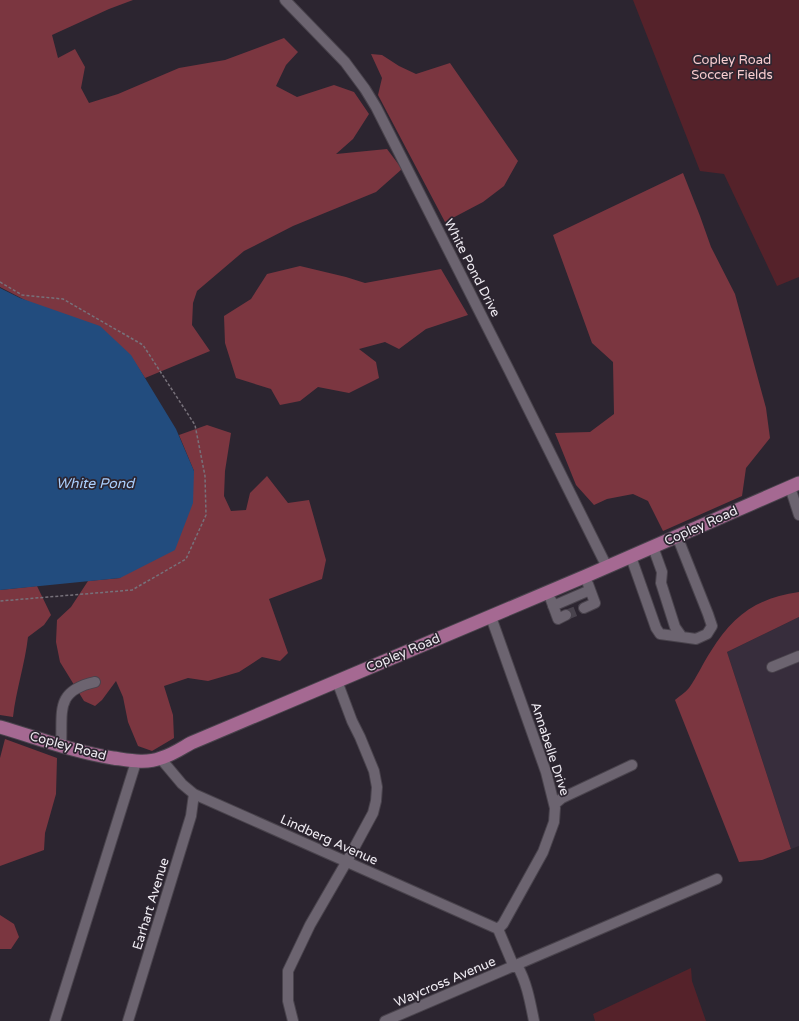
<svg xmlns="http://www.w3.org/2000/svg" width="799" height="1021" viewBox="0 0 799 1021" font-family="'Varela Round',sans-serif">
<style>
.built{fill:#372d3c}
.green{fill:#55222a}
.forest{fill:#7b3640}
.water{fill:#224c7e}
.lines{fill:none;stroke-linecap:round;stroke-linejoin:round}
.minor-tunnel{stroke:#49434d;stroke-width:10;stroke-dasharray:10 5;stroke-linecap:butt}
.minor-casing{stroke:#49434c;stroke-width:12}
.major-casing{stroke:#49434c;stroke-width:15}
.path{stroke:#77717a;stroke-width:1.5;stroke-dasharray:3 2;stroke-linecap:butt}
.minor{stroke:#6c6470;stroke-width:10}
.major{stroke:#a56992;stroke-width:13}
.labels{text-anchor:middle;dominant-baseline:central;stroke-width:3.5;stroke-linejoin:round;paint-order:stroke}
.park-label{font-size:13px;fill:#f8cccf;stroke:#2c2530}
.street-label{font-size:13px;fill:#efebf2;stroke:#2c2530}
.water-label{font-size:14px;font-style:italic;fill:#abcffd;stroke:#2c2530}
</style>
<rect width="100%" height="100%" fill="#2c2530"/>
<path class="built" d="M799 617V846L791 849 727 652Z"/>
<path class="green" d="M633 0H799V277L777 286 724 174 700 171Z
M691 968 692 981 706 1021H595L593 1014Z"/>
<path class="forest" d="M0 0H133L109 9 52 35 58 58 75 49 85 67 81 88 89 103 118 94 179 68 225 60 284 38 298 52 286 65 276 86 297 97 334 85 354 92 369 114 353 139 336 154 387 149 402 169 376 192 293 226 244 251 197 291 193 303 192 325 210 351 145 378 130 355 0 287Z
M371 54 382 55 399 66 416 74 450 63 518 161 504 186 483 202 445 222 378 95 382 78Z
M683 173 700 216 711 247 735 294 766 408 770 438 746 468 742 496 663 531 648 501 633 494 607 499 594 505 576 485 555 433 590 432 614 414 613 362 592 343 553 235Z
M300 266 346 277 365 283 441 269 468 315 426 329 399 349 385 342 359 349 376 362 379 378 349 393 318 387 300 401 280 405 271 389 236 378 225 343 224 316 251 299 267 274Z
M207 425 231 433 225 471 224 496 231 511 246 510 250 493 267 476 288 503 309 500 326 560 322 579 269 599 288 653 280 661 262 657 239 672 208 681 188 678 164 686 173 715 174 738 152 751 138 746 128 722 123 697 116 681 102 700 95 706 84 701 60 662 56 642 57 620 71 607 88 581 120 578 194 471 179 435Z
M37 586 51 615 44 625 28 637C25 664 16 690 13 717L0 715V590Z
M799 592V617L727 652 791 849 762 860 739 862 675 700C679 696 685 693 689 688 697 677 703 663 711 651 733 615 757 598 799 592Z
M5 739 57 758 56 794 45 833 44 850 0 866V758Z
M0 915 14 924 19 937 11 949H0Z"/>
<path class="water" d="M0 288 20 298 100 326 131 355 176 429 194 471 193 503 175 550 120 578 0 590Z"/>
<g class="lines">
<path class="minor-tunnel" d="M566 615 584 608"/>
<defs>
<path id="minor" d="M285 0 345 62 365 89 376 107 509 370 607 567
M790 487 799 515
M653 547 662 572 661 583 675 627 682 637 696 639 707 634 712 626 708 614 677 536
M631 557 656 628 660 634 682 637
M551 600 558 619 566 615
M553 606 590 590
M584 608 595 603 588 584
M491 617 546 772 555 808 554 822 543 852 503 924 498 929
M772 667 799 656
M61 746C63 712 54 691 95 682
M161 759 182 784 194 794 498 929
M555 804 562 798 632 765
M498 929 514 967
M517 965C527 983 530 1001 534 1021
M55 1021 136 762
M128 1021 191 816 194 794
M293 1021 288 1001V971L310 925 347 861 373 813 376 801 377 787 374 771 360 737 352 721 337 681
M385 1021 717 879"/>
<path id="major" d="M0 727C38 738 74 752 113 758 128 760 146 764 161 758 172 755 182 748 191 743L586 576 799 483"/>
</defs>
<use href="#minor" class="minor-casing"/>
<use href="#major" class="major-casing"/>
<path class="path" d="M0 282 22 295 63 299 143 345 195 425 205 476 206 515 186 559 132 590 0 601"/>
<use href="#minor" class="minor"/>
<use href="#major" class="major"/>
</g>
<g class="labels">
<g class="park-label">
<text x="732" y="60">Copley Road<tspan x="732" dy="15">Soccer Fields</tspan></text>
</g>
<g class="street-label">
<text transform="translate(472 268) rotate(63)">White Pond Drive</text>
<text transform="translate(701 526) rotate(-24)">Copley Road</text>
<text transform="translate(403 653) rotate(-23)">Copley Road</text>
<text transform="translate(68 746) rotate(15)">Copley Road</text>
<text transform="translate(550 749) rotate(72)">Annabelle Drive</text>
<text transform="translate(329 840) rotate(24)">Lindberg Avenue</text>
<text transform="translate(151 904) rotate(-73)">Earhart Avenue</text>
<text transform="translate(445 982) rotate(-23)">Waycross Avenue</text>
</g>
<g class="water-label">
<text x="95" y="483">White Pond</text>
</g>
</g>
</svg>
